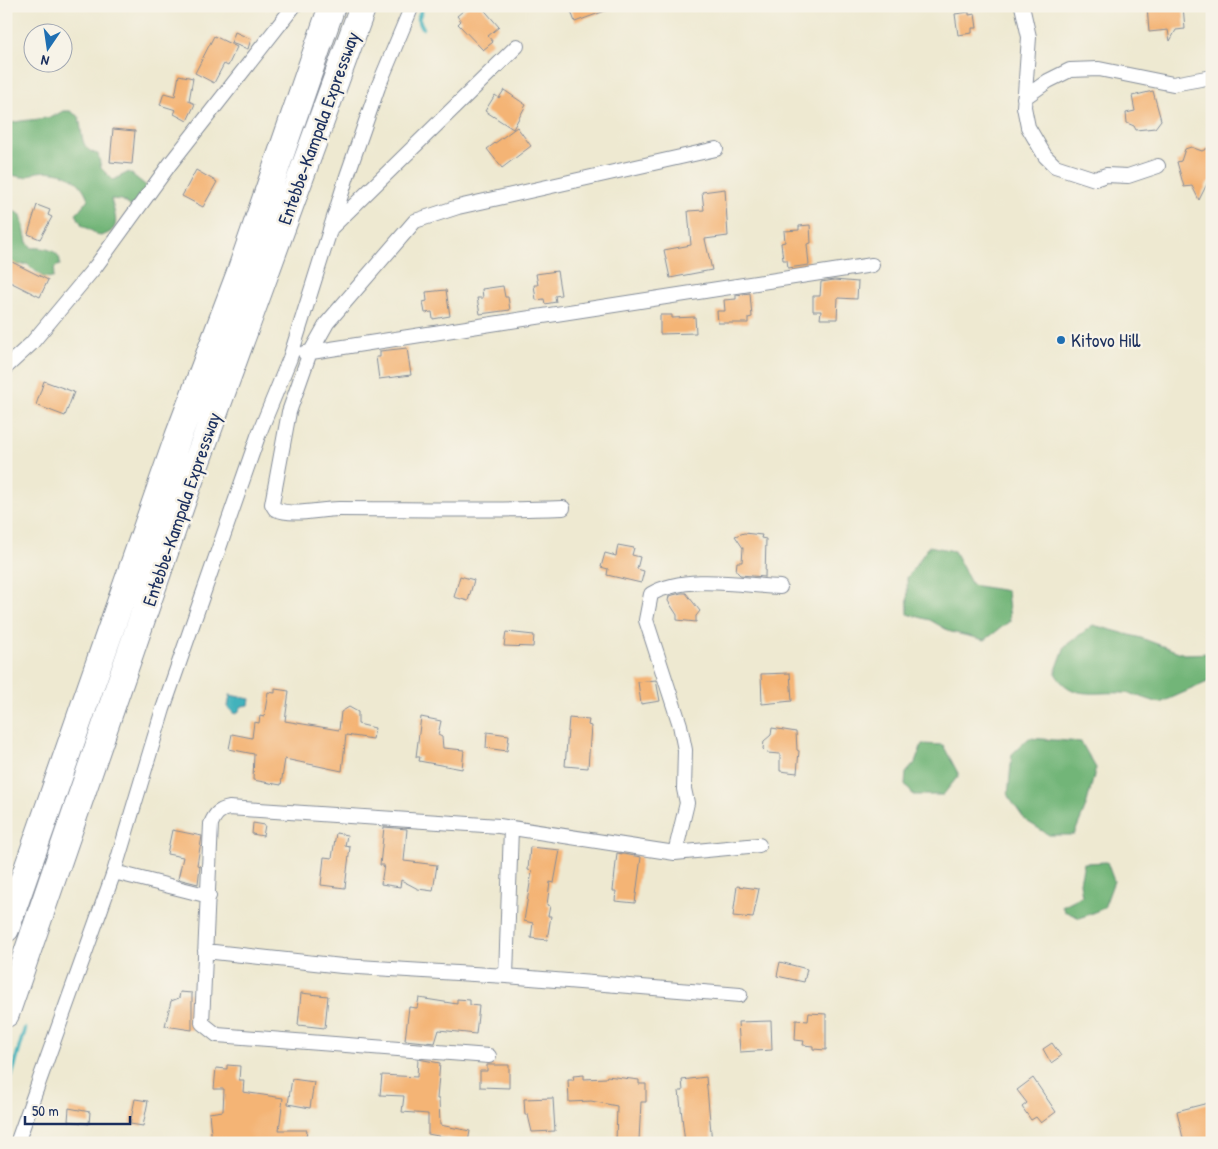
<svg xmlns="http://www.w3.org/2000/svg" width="1218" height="1149" viewBox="0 0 1218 1149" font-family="'Patrick Hand',sans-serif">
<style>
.forest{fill:#72b578;stroke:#46726b}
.water{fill:#43b2bc;stroke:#2f708d}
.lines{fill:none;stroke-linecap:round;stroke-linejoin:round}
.stream{stroke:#43b2bc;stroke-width:4.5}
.building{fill:#f4b475}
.street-casing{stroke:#848c98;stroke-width:16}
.highway-casing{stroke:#848c98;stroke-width:28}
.street{stroke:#fff;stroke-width:14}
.highway{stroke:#fff;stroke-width:26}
.poi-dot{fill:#1f6fb2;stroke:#f7f3e8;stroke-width:2}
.labels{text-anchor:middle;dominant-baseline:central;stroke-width:5;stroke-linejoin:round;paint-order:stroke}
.street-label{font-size:19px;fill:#1b2f5e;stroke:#f7f3e8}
.poi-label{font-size:19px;fill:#1b2f5e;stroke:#f7f3e8;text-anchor:start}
</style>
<rect width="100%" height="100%" fill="#f7f3e8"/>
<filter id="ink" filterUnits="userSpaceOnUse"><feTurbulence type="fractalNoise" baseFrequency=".02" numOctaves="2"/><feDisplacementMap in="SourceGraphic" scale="10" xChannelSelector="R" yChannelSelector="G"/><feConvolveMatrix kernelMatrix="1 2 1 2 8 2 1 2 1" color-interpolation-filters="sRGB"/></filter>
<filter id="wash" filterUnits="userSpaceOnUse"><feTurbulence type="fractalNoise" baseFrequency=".0096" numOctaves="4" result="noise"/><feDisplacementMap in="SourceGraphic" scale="20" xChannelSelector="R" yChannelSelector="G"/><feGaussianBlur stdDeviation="1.12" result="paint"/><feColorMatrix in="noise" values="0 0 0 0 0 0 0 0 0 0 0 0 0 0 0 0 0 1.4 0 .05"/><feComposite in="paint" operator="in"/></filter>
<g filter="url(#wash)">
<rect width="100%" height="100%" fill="#eee9d1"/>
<path class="forest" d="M63 111H70L79 117C83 133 79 150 98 154L101 168 113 180 129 172 149 188 137 211 122 200 111 199C115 216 123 231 100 236L82 225 76 214 88 199C81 177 59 169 37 172 33 173 30 176 26 177 20 178 13 174 6 175V157L10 155 6 149V125C24 117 46 123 63 111Z
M6 207 21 215 27 242 32 248C44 247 62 250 60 265L55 267 53 278 43 277 27 264 9 266 7 262Z
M929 546 954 551 972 585 1007 591 1010 621 985 640 951 632 930 620 908 614 907 578Z
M1093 625 1141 638 1184 654 1212 653V680L1160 703C1148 700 1134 693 1122 693 1094 691 1071 701 1055 673L1065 646Z
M1029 738 1081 742 1096 768 1086 806 1074 835H1049L1025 820 1008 796 1012 754Z
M922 744 943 745 959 775 943 795H913L905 784 906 773 915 763Z
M1107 862 1114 881 1104 908 1080 918 1064 911 1062 906 1082 896 1080 882 1084 863Z"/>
<path class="water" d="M230 695 250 699 249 705 242 706 237 714 233 713 228 707Z"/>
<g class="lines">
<path class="stream" d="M423 6 418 19 423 28
M6 1094 25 1029"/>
</g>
<g id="blocks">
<path class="building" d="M469 6H481L499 27 488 36 493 42 483 50 458 24 461 21 457 16Z
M569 6H613V8L575 22Z
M1147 6H1183L1185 29 1176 30 1170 41 1168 30 1149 32Z
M969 12V15L975 14 977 28H972V33L958 35 955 14Z
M235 32 251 39 248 49 231 43Z
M214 36 237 47 228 66 224 64 214 83 195 73Z
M179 75 193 78 189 101 195 104 187 121 174 114 176 110 160 105 164 93 175 96Z
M504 90 526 105 513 129 485 111 495 95 499 98Z
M1153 91 1161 120 1155 128 1136 130 1134 126 1127 123 1126 113 1135 111 1132 96Z
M517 127 531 146 502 168 487 149Z
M113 129 135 131 132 164 110 162Z
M1212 146V181L1208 182 1199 200 1192 186 1184 187 1177 162 1181 161 1185 149 1191 147 1202 151Z
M196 170 217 182 203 207 182 196Z
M725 189 728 236 705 239 712 270 670 278 664 250 691 245 688 211 704 210 702 192Z
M37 205 50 210 48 215 52 217 40 239 28 234Z
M810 225 811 243 807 244 809 265 788 268 787 260H783L781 243 785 242 784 231 799 230V226Z
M6 259 48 280 40 297 6 280Z
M557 271 561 295 555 296 556 302 545 304 544 299 536 300 534 285H538L536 274Z
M834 280 858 282 857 299 838 298 837 319H820L821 311H813V296H820L821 282Z
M503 286 505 297H508L510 310 480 314 477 298H483L482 289Z
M446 290 450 316 433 319 432 312 425 313 423 302 427 301 426 292Z
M750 293 752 317 748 318V323H718L717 311H725L724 300 736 299V295Z
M660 315H672V318L695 317 696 333 660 334Z
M407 348 411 375 379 379 376 357H380V351Z
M44 381 74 392 65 416 36 405Z
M744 533 762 535 761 538 766 539 765 577 740 575 736 571 737 562H742L743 548 735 536Z
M618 545 634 548 632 555 640 557 637 569 644 571 641 583 607 575 608 569 601 567 605 553 616 556Z
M460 576 474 580 468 601 454 597Z
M681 593H686L700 611 696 616V622L677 620V615L668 601 669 596Z
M506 632 534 635 533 647 504 646Z
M790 673 792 701 762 704 761 674Z
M656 680 660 701 641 704 638 682Z
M275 689 289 691 285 721 339 730 341 712 349 707 358 712V724L375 728 373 739 346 735 342 771 285 759 281 785 253 780 254 754 229 749 232 734 252 738 254 722 259 723 260 716 264 717 268 692 275 693Z
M421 717 441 721 438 735 442 737 443 748 464 750 462 769 419 761 420 757H416Z
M569 718 589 720 588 725 591 726 588 768 565 766Z
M772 728 796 732 797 750 799 751 797 773 780 771V754L767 753 763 749 764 741 771 735Z
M487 732 509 735 507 751 486 748Z
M253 823 265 825 263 836 252 834Z
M384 827 407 829 404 861 437 865 433 891 418 889 401 880 400 887 381 884 384 865H380Z
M172 830 202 836 197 865 200 866 198 884 178 879 183 857 167 854Z
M336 833 347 835 345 846 350 847 345 888 321 885 324 857 332 858Z
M530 847 560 850 554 883 550 882 547 905 550 906 548 916H551L547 940 531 938 533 923 524 921 532 871 528 870Z
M617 853 641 857 635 903 615 901 616 891H613Z
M737 886 759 889 753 918 733 916Z
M780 962 807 969 804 982 777 976Z
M180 992 192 993V1030L165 1026 171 1001 179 998Z
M301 993 328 996 325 1028 298 1025Z
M419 998 457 1004V999L470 1000V1005L479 1006 476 1034 439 1030 435 1043 405 1040 409 1007 417 1008Z
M809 1013 826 1014V1050L813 1049V1046L803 1045 804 1041 795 1040 796 1020 808 1021Z
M771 1021 772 1050 740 1052 738 1022Z
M1052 1043 1061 1056 1051 1063 1043 1049Z
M418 1059 440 1063 437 1099H439L440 1125 470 1131 468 1142 428 1134V1114L402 1112 404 1096 380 1095 382 1075 417 1077Z
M227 1065 240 1066 239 1080H244L243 1092 283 1098 279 1130H307L305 1143H212L209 1113 223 1111 224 1089H214L216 1068 227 1069Z
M487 1065H509V1088L480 1087V1071H487Z
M584 1075V1079L606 1078 607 1076 639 1080V1084H646V1102H641L639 1140 616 1143 617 1106 591 1101 569 1102 568 1080H574L573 1076Z
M706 1077 712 1143H685L679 1091H683L682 1080Z
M1033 1078 1056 1112 1041 1123 1036 1117 1031 1120 1022 1107 1027 1103 1017 1090Z
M292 1079 314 1082 310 1108 288 1104Z
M553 1098 555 1131 532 1132 528 1115H525L524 1099Z
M135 1099 148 1101 143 1126 130 1124Z
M1212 1102V1143H1184L1177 1111Z
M69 1108 90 1112 89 1124 68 1121Z"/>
</g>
</g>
<g filter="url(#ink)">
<use href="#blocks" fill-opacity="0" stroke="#848c98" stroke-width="1"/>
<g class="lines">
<defs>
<path id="street" d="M1022 6 1029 37 1024 107 1028 127 1045 156 1055 166 1095 179 1106 175 1128 176 1158 166
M1024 98 1048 81 1070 70 1099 69 1173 84 1212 77
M330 229 517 46
M305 353 872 265
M6 367 31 344 96 266 170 164 294 6
M563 508C488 511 414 509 339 509 319 509 294 517 275 509L272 504 289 412 309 355 327 323 415 221 458 207 716 149
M675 853 687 803 684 789 685 750 680 725 646 620 651 594C687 574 740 585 780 587
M114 872 209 896
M205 951 342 966 506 976 740 995
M506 976 511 828
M489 1056 217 1035 202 1023 211 824C215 814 219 810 229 808L499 826 675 853 759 845
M17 1143 114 872 163 709 258 436 290 358 347 176 378 87 412 6"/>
<path id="highway" d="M6 929 178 437 239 275 332 6
M6 1014 184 497 363 6"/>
</defs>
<use href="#street" class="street-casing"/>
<use href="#highway" class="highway-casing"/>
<use href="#street" class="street"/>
<use href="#highway" class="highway"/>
</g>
</g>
<circle class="poi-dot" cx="1061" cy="340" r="5"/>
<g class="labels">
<g class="street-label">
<text transform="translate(318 128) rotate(-70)">Entebbe-Kampala Expressway</text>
<text transform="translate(181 509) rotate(-71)">Entebbe-Kampala Expressway</text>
</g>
<g class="poi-label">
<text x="1071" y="340">Kitovo Hill</text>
</g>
</g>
<rect width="1218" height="1149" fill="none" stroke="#f7f3e8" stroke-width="25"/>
<g transform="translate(48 48) rotate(193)"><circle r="24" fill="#f7f3e8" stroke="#9fa5b1"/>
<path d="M0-4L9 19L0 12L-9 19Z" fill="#1f6fb2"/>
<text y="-8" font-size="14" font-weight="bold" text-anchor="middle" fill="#1b2f5e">N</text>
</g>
<path d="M25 1116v8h105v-8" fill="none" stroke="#1b2f5e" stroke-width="2.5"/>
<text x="32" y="1116" font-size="15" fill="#1b2f5e" stroke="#f7f3e8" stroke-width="4" paint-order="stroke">50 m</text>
</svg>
